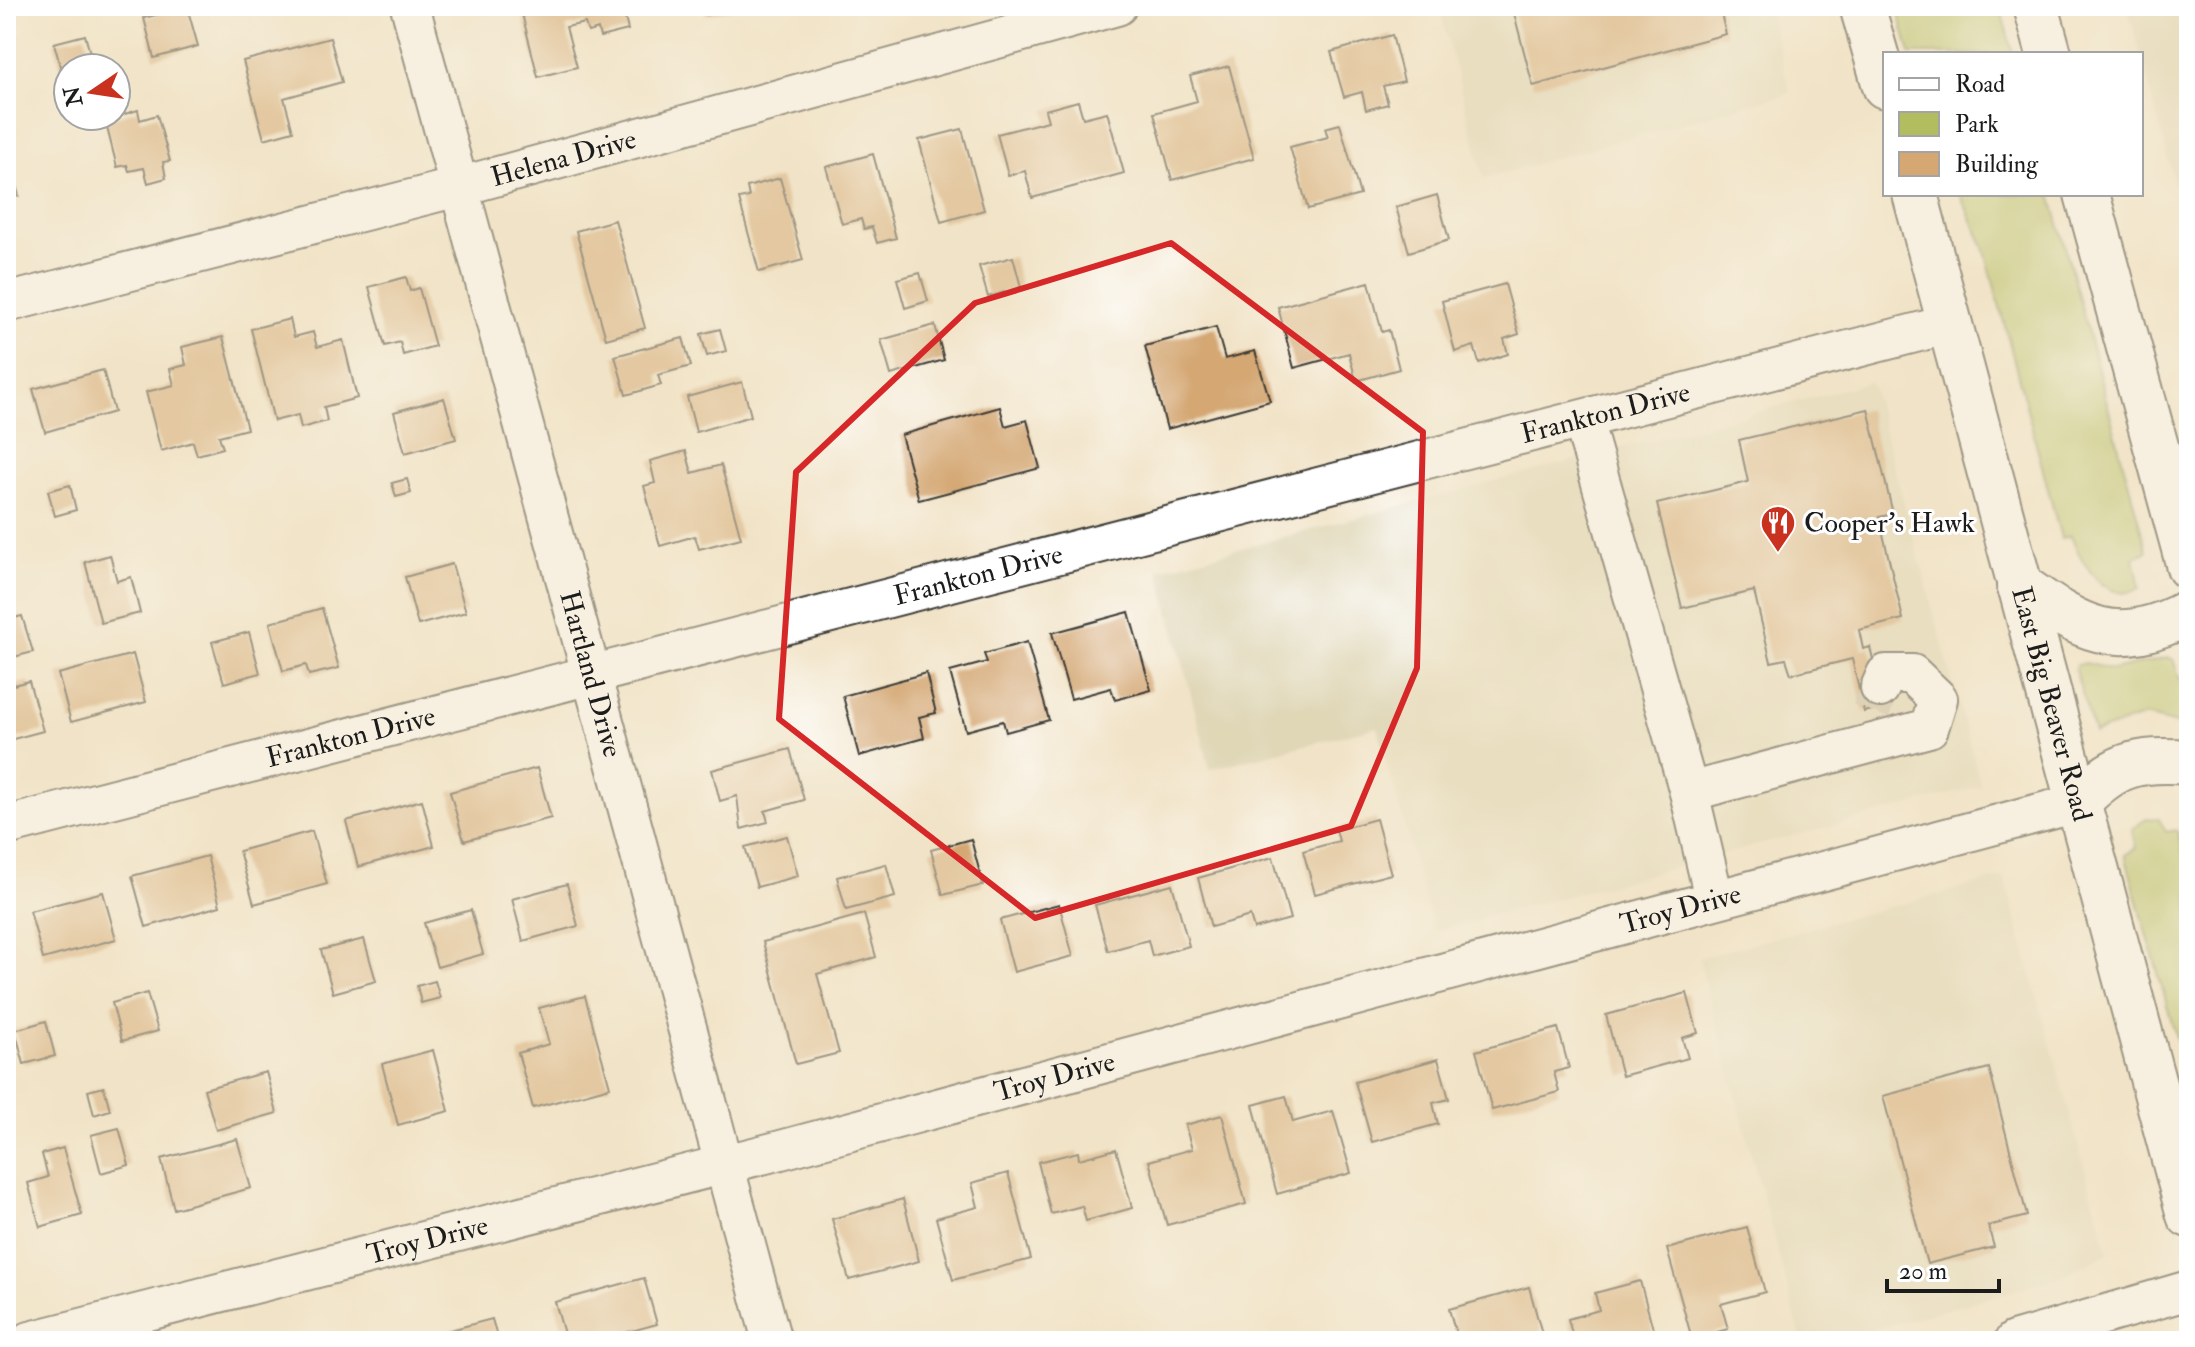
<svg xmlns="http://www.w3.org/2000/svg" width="2195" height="1347" viewBox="0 0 2195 1347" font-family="'IM FELL Double Pica',serif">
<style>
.built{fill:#e0d7b7}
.green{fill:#b1bd5f;stroke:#666c3e;stroke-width:2}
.building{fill:#d4a773}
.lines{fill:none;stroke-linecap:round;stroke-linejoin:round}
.minor-tunnel{stroke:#c6bba5;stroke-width:38;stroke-dasharray:38 19;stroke-linecap:butt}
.minor-casing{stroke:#3c3a36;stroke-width:42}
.major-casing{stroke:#3c3a36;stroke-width:48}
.minor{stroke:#fff;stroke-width:38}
.major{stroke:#fff;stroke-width:44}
.marked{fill:none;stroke:#d62828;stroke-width:6;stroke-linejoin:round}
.labels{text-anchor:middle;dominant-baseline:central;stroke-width:6;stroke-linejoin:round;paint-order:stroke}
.street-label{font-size:28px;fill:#1c1c1c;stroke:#fff}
.poi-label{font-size:28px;fill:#1c1c1c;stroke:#fff;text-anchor:start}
</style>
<rect width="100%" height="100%" fill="#fff"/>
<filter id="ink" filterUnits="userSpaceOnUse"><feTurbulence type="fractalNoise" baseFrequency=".0125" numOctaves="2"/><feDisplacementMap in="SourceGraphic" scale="16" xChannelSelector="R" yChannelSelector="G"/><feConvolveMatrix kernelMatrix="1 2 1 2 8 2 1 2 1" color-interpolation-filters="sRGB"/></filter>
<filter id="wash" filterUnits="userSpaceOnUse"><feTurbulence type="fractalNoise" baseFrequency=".006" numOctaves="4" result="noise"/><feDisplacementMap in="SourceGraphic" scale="32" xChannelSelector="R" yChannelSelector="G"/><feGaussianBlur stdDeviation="1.8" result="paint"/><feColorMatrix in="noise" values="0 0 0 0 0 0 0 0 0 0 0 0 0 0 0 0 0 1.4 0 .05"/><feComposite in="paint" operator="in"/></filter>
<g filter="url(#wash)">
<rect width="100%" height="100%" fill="#f1e3c7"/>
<path class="built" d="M1439 6H1768L1790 93 1484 178Z
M2127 6H2189V239L2141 54Z
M1871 382 1981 786 1434 931 1377 727 1210 769 1159 570Z
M2004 877 2108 1253 2057 1278 1832 1341H1802L1699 958Z"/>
<path class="green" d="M1897 6H2000L2013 54H1910Z
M1960 194H2051L2147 552 2134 557 2140 588C2106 607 2081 562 2071 536L2061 538 1984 247Z
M2166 658 2173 659 2189 707 2187 727 2146 716 2094 733 2075 670 2077 665 2086 663 2113 670Z
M2146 818 2159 819 2166 832 2177 830 2189 876V1069L2179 1048 2125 855 2136 848 2132 830Z"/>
<g id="blocks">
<path class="building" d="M520 6H622L628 30 600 37 598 29 588 32 585 23 566 27 577 67 538 77Z
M704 6H742L743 7 706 15Z
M1512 6H1719L1726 34 1533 86Z
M187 7 198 46 154 58 144 18Z
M85 35 94 68H68L67 91 54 43Z
M1392 35 1404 81 1383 86 1388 104 1366 110 1362 92 1344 97 1331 52Z
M330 38 342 82 284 98 293 131 264 139 243 61Z
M1229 66 1254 158 1172 180 1154 113 1197 101 1190 76Z
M1078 101 1083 118 1107 112 1124 173 1032 198 1025 171 1008 175 997 134 1048 121 1045 110Z
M138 110 140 120 157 115 170 161 163 162 166 178 148 183 144 168 129 171 127 165 117 167 105 120Z
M1340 124 1360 195 1308 209 1290 147 1328 137 1325 128Z
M962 129 984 210 941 222 919 140Z
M6 150 19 196 6 200Z
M873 154 896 238 877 243 872 227 864 229 861 219 842 224 826 167Z
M780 178 803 260 759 272 739 199 749 197 747 187Z
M1437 195 1449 240 1409 252 1396 207Z
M615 220 645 328 606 339 576 231Z
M1013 257 1021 287 988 297 979 266Z
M920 273 928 301 905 308 897 279Z
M406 277 410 291 419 288 435 346 403 355 400 342 385 346 369 287Z
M1369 282 1382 332 1389 330 1399 369 1356 381 1349 353 1294 368 1278 307Z
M1505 284 1519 334 1504 339 1508 354 1479 363 1474 346 1455 352 1442 301Z
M290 319 294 337 313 332 317 347 343 340 357 398 324 407 327 421 301 428 298 415 274 421 251 329Z
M935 325 944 360 891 375 881 340Z
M1216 327 1225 359 1255 351 1270 401 1167 429 1145 346Z
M720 329 726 351 707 356 701 334Z
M223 337 247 429 219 436 223 448 197 455 193 442 161 451 146 392 174 385 170 369 186 365 182 347Z
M683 338 691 366 658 375 661 385 626 395 615 356Z
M103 370 114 412 45 432 33 389Z
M742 382 751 416 696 432 687 397Z
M444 398 456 439 405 453 394 412Z
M1000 407 1005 426 1027 420 1040 468 919 500 901 435Z
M1868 409 1893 514 1879 517 1903 619 1859 630 1863 649 1870 647 1885 707 1864 712 1852 659 1791 674 1786 659 1771 662 1754 591 1682 608 1657 504 1748 482 1739 440Z
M686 451 692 473 721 465 741 538 699 549 695 536 660 546 644 486 655 483 650 461Z
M407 479 411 493 396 497 392 483Z
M70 485 76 510 55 516 48 491Z
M110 555 117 581 131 577 140 613 101 623 85 562Z
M452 564 466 612 418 625 405 577Z
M322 608 339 668 309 675 306 665 283 671 270 623Z
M1129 612 1151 690 1115 700 1111 688 1071 699 1052 633Z
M22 616 33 652 6 659V620Z
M249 632 260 673 224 683 212 642Z
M1027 642 1049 720 1006 732 1003 721 966 731 950 672 987 662 984 654Z
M133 654 146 702 71 722 58 674Z
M926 673 936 713 919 717 924 738 859 756 843 696Z
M29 681 43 731 6 741V687Z
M790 749 804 800 765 811 768 822 741 829 737 796 720 801 712 770Z
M537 768 551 818 464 841 450 792Z
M422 800 434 846 358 867 346 821Z
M1376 819 1391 874 1315 894 1303 851 1339 841 1336 830Z
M312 831 327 884 254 904 239 851Z
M787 836 798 876 757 887 745 847Z
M971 839 983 885 943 895 931 850Z
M207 856 220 906 146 927 132 876Z
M1273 857 1290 919 1254 929 1250 916 1211 927 1198 878Z
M886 864 895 897 846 910 837 877Z
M567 884 578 926 523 941 512 899Z
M1172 884 1189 946 1152 956 1148 940 1108 951 1095 905Z
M103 892 116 939 43 959 30 911Z
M1059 904 1073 956 1014 972 1000 920Z
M471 910 483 954 437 967 424 923Z
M864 914 876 957 817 974 839 1053 796 1064 763 942Z
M364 939 376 981 333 993 321 950Z
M435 981 440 998 421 1003 417 986Z
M147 993 158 1031 122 1041 112 1003Z
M1687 993 1698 1033 1682 1038 1688 1058 1622 1076 1606 1015Z
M585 996 610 1087 533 1108 518 1053 549 1044 539 1008Z
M46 1021 55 1056 24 1064 15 1030Z
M1558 1028 1569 1068 1554 1072 1559 1092 1492 1110 1476 1051Z
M433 1050 449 1111 398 1125 382 1064Z
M1438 1059 1449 1099 1433 1103 1438 1124 1372 1142 1355 1082Z
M1989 1068 2027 1216 1988 1226 1994 1247 1927 1264 1883 1096Z
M266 1072 277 1113 216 1130 204 1089Z
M104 1087 110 1110 94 1115 88 1091Z
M1286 1096 1293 1122 1333 1111 1351 1173 1277 1194 1253 1105Z
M1222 1115 1246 1204 1167 1225 1149 1161 1192 1149 1185 1125Z
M119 1128 129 1165 101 1173 91 1135Z
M237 1139 251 1188 174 1209 161 1159Z
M63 1148 82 1215 40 1227 28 1183 48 1177 42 1154Z
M1116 1149 1132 1208 1086 1221 1082 1206 1051 1214 1038 1162 1078 1152 1079 1159Z
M1008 1173 1031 1259 953 1280 936 1218 978 1207 972 1183Z
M903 1199 919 1261 849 1280 832 1219Z
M1747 1227 1765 1292 1721 1304 1728 1329 1692 1339 1667 1249Z
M644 1278 657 1324 595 1341H566L555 1302Z
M1640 1281 1655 1336 1636 1341H1574L1568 1319 1599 1310 1595 1293Z
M1529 1287 1544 1341H1458L1449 1309Z
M492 1319 498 1341H425L424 1337Z"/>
</g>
</g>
<g filter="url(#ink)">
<use href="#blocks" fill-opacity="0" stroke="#3c3a36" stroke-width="2"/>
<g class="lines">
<path class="minor-tunnel" d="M1871 711 1880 688"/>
<defs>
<g id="minor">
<path id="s1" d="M410 6 772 1341"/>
<path id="s2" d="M6 303 458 187 1117 6"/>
<path d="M1583 420 1689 792 1714 898"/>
<path d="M1689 792 1929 728 1938 699 1912 674H1886L1880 688"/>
<path id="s3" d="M6 826 1950 324"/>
<path id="s4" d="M30 1341 777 1151 2077 803"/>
<path d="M2014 1341 2189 1290"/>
</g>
<g id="major">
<path d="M1862 6 1885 86"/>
<path d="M2036 6 2049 54"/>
<path id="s5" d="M1915 194 2189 1215"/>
<path d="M2087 194 2189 567"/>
<path d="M2019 585C2081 629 2116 651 2189 612"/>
<path d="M2077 803C2114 764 2136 758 2189 762"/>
</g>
</defs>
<use href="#minor" class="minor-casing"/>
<use href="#major" class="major-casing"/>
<use href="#minor" class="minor"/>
<use href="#major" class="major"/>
</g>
</g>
<path d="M0 0H2195V1347H0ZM1171 243 1423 432 1417 668 1351 826 1035 918 779 719 796 472 975 303Z" fill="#f1e3c7" fill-opacity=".55" fill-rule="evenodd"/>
<path class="marked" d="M1171 243 1423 432 1417 668 1351 826 1035 918 779 719 796 472 975 303Z"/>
<defs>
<symbol id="restaurant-pin" viewBox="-11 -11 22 30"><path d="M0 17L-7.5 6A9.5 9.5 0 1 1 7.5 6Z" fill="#c8321e" stroke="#fff"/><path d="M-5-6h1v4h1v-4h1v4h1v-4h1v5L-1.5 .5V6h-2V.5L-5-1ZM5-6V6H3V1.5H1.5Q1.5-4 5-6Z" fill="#fff"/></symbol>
</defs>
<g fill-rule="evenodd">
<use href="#restaurant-pin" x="1758" y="503" width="40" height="54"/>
</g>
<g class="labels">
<g class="street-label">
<text stroke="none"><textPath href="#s2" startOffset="576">Helena Drive</textPath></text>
<text stroke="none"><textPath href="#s3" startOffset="1652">Frankton Drive</textPath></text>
<text stroke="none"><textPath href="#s3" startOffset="1004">Frankton Drive</textPath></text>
<text stroke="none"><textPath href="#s1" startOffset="692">Hartland Drive</textPath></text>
<text stroke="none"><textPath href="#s5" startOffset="528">East Big Beaver Road</textPath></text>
<text stroke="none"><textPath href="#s3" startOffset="356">Frankton Drive</textPath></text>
<text stroke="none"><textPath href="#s4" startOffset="1706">Troy Drive</textPath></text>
<text stroke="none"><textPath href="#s4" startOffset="1058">Troy Drive</textPath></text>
<text stroke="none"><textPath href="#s4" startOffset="410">Troy Drive</textPath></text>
</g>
<g class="poi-label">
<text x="1804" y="523">Cooper's Hawk</text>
</g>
</g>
<rect width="2195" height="1347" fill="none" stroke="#fff" stroke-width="32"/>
<rect x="1883" y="52" width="260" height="144" fill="#ffffff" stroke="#a4a4a4" stroke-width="2"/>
<rect x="1899" y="78" width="40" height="12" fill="#ffffff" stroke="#a4a4a4" stroke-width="2"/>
<text x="1955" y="92" font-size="24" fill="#1c1c1c">Road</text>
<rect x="1899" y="112" width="40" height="24" fill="#b1bd5f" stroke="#a4a4a4" stroke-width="2"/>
<text x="1955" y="132" font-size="24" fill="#1c1c1c">Park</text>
<rect x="1899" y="152" width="40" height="24" fill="#d4a773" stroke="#a4a4a4" stroke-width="2"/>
<text x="1955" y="172" font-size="24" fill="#1c1c1c">Building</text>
<g transform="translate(92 92) rotate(257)"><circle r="38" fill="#ffffff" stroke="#a4a4a4" stroke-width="2"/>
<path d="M0-6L14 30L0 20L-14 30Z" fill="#c8321e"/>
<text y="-12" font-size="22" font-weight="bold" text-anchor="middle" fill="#1c1c1c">N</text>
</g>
<path d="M1887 1279v12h112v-12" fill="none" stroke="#1c1c1c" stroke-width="4"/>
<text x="1899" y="1279" font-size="24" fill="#1c1c1c" stroke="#ffffff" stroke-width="6" paint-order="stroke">20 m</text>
</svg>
